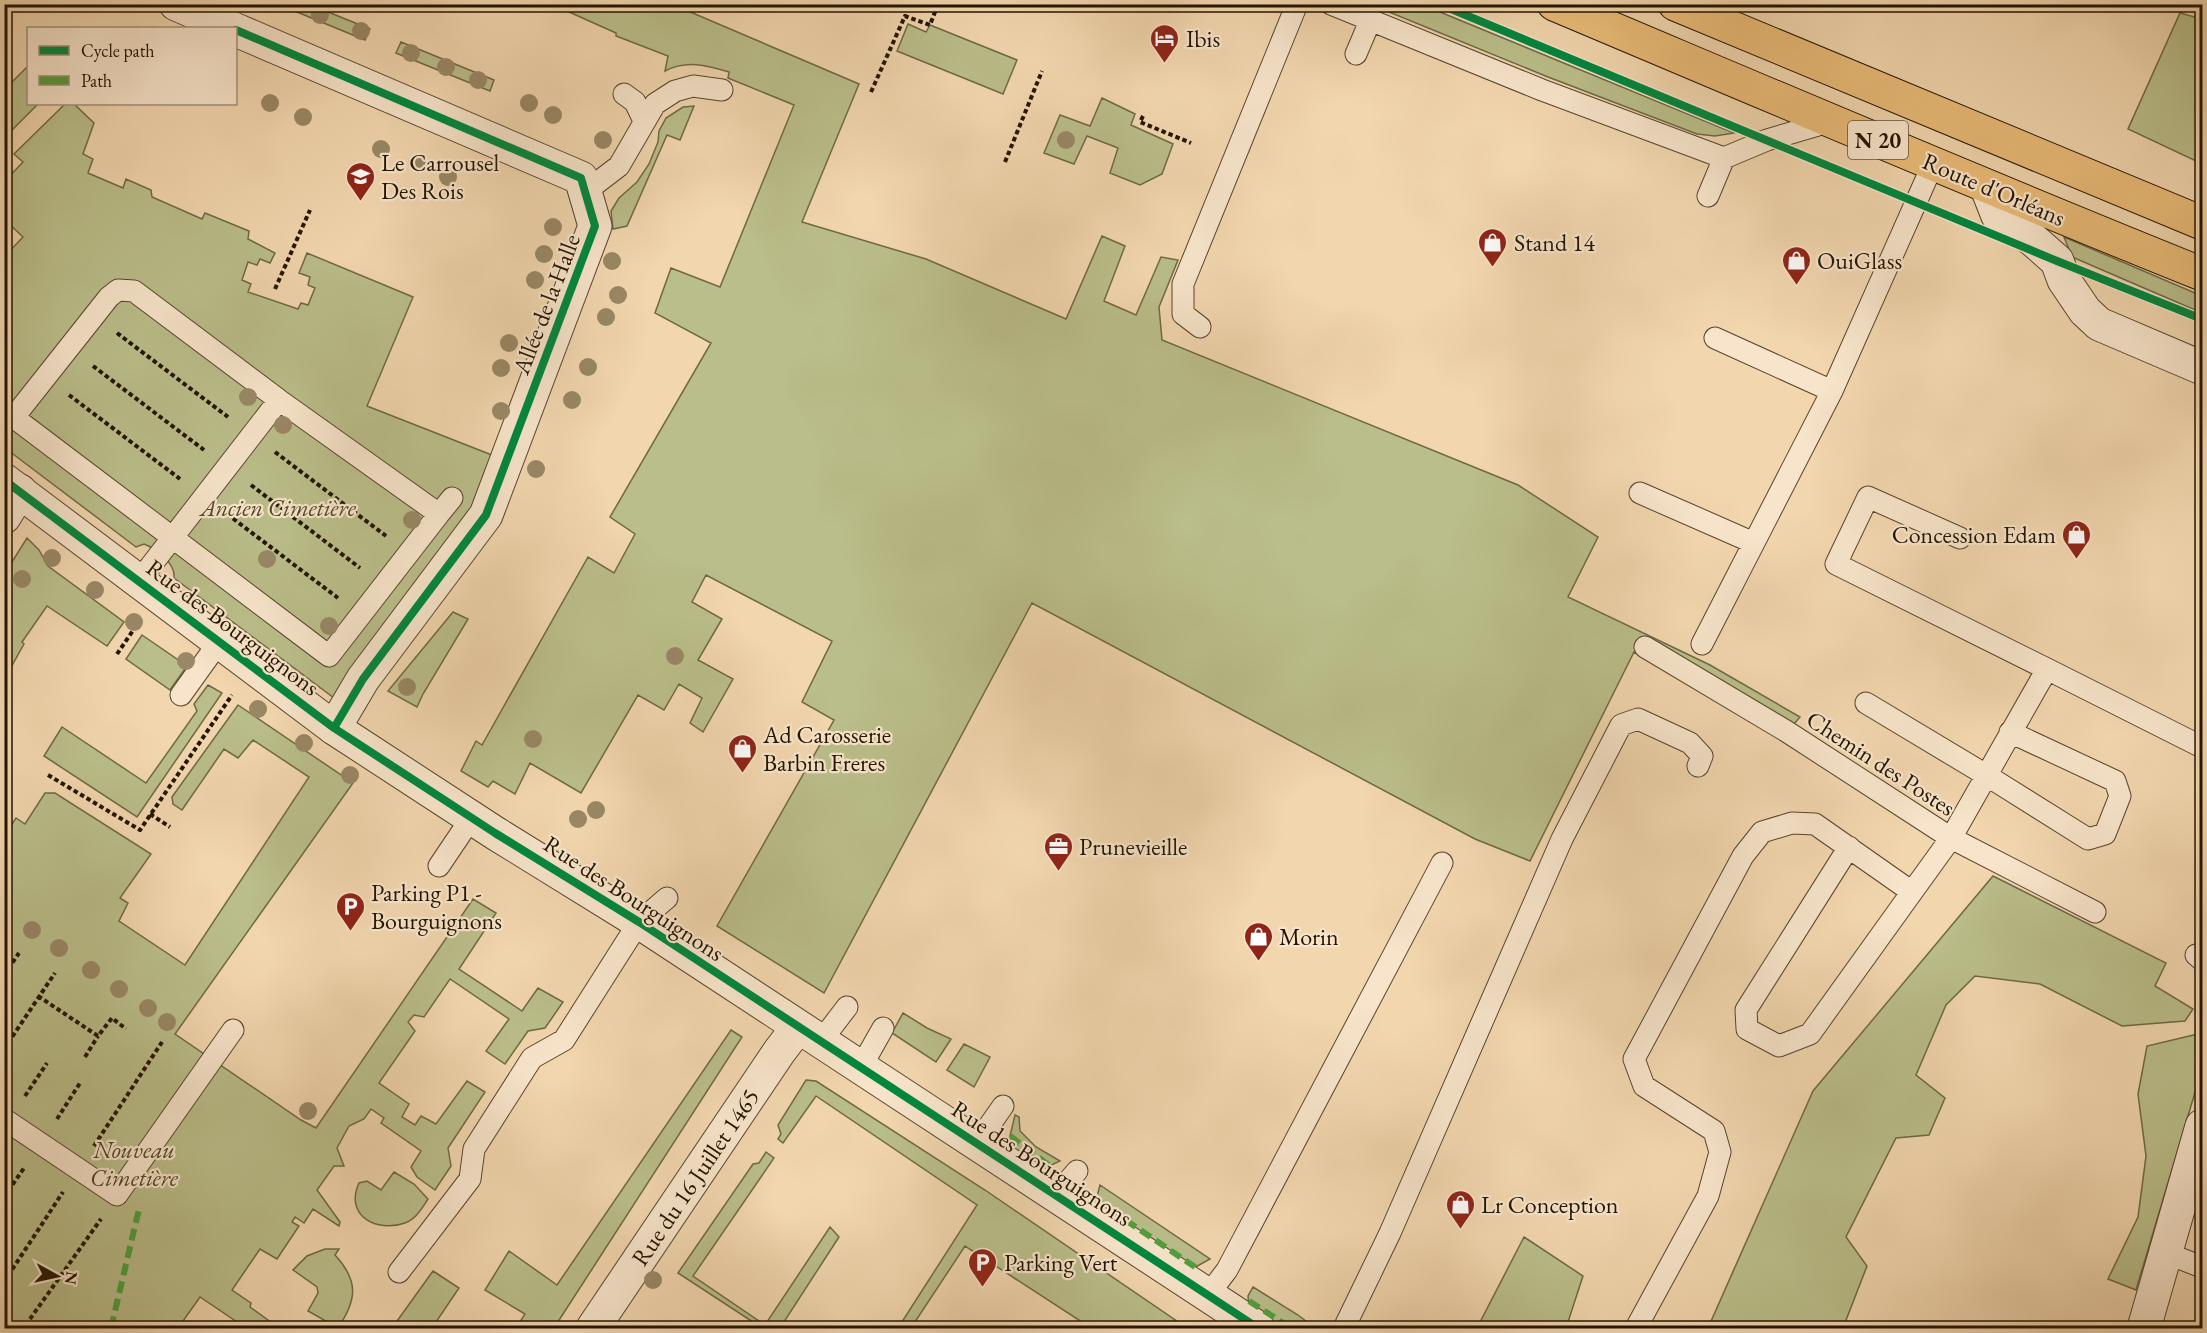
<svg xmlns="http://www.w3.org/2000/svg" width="2207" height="1333" viewBox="0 0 2207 1333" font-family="'EB Garamond',serif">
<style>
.green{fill:#babe8a;stroke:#6e6945;stroke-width:1.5}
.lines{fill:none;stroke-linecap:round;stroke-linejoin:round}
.service-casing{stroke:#57442c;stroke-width:23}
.minor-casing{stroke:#57442c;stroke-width:35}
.tertiary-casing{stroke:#57442c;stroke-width:35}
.primary-casing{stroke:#231400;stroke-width:35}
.path{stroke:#231400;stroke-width:4;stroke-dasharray:4.5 3;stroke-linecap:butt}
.service{stroke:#f7e4ca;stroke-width:21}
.minor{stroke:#f7e4ca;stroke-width:33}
.tertiary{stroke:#f7e4ca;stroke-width:33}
.primary{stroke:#e9bb77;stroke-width:33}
.quiet{stroke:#50a03c;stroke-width:6;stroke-dasharray:12 6;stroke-linecap:butt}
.cycleway-casing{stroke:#f7e4ca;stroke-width:11}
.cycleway{stroke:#00873e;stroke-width:8}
.tree{fill:#998765}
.labels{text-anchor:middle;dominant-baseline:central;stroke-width:4.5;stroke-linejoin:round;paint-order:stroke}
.shield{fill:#f7e4ca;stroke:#63523d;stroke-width:1.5}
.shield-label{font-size:22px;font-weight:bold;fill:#231400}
.poi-label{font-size:24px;fill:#231400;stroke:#f7e4ca;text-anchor:start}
.street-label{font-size:24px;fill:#231400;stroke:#f7e4ca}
.park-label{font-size:24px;font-style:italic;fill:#504729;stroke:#f7e4ca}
</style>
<rect width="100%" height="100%" fill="#f2d6ae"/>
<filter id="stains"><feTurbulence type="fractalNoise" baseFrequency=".00333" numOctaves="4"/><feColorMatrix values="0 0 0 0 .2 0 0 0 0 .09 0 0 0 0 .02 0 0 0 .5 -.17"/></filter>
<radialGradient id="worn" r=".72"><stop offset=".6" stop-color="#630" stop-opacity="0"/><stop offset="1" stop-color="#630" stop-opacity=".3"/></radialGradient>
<path class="green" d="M559 4 674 5 859 84 802 222 926 259 1066 319 1102 236 1125 246 1104 301 1136 315 1161 257 1178 260 1159 307 1162 340 1518 485 1598 537 1568 597 1710 665 1800 717 1782 738 1634 652 1530 861 1475 839 1032 603 824 993 717 926 834 720 802 702 832 641 706 575 692 602 722 619 698 660 733 679 703 732 690 723 702 698 679 684 664 710 638 695 581 793 530 763 515 794 493 781 488 787 461 771 476 741 482 745 588 557 614 573 635 534 610 517 711 343 655 313 671 268 720 287 794 105 728 78 729 72C706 65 686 60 665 71L668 56 616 36V33L567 11 568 8Z
M280 5H311L370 29 365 40Z
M1372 5H1423L1734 133 1715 136 1697 134 1548 77Z
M2180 13 2202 19V160L2198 162 2128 129Z
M908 24 926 32 930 25 1017 60 1003 94 897 51Z
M401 42 494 80 490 91 396 53Z
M28 66V104H38L5 137V89Z
M1102 98 1135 114 1131 125 1173 144 1162 174 1140 185 1110 173 1118 148 1087 136 1074 164 1044 153 1060 115 1090 126Z
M65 104H74L94 123 83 154 93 159 88 173 123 188 126 179 151 190 152 197 202 219 205 213 249 231 248 239 275 253 270 263 260 259 257 265 248 262 242 280 251 284 248 292 298 309 301 303 308 305 315 288 308 285 310 277 299 273 307 253 413 297 367 406 497 457 478 510 334 698 174 578C176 563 156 549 144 544L136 547 5 448V256L23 237 5 220 4 182 23 162 14 154Z
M694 106 680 140 667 135 627 226 613 229 611 211 619 198 637 182 649 164 658 142 659 131 666 118 683 107Z
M2064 237 2202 296V313L2072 257Z
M27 538 39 550 48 566 124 622 107 646 47 606 22 642 24 644 5 678V573Z
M453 612 468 619 423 694 417 707 388 691Z
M142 635 187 666 170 690 126 659Z
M208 685 222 693 137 817 44 756 62 727 146 783 197 711 194 704Z
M238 705 353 783 175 1034 301 1120 316 1128 473 899 496 913 459 969 522 1011 538 988 563 1002 545 1028 528 1031 505 1064 486 1051 509 1019 450 979 424 1017 414 1015 408 1022 415 1031 379 1083 409 1104 402 1117 415 1125 421 1116 436 1124 467 1081 485 1092 448 1148 451 1166 435 1190 417 1177 411 1167 421 1151 381 1123 384 1118 371 1109 364 1119 349 1126 337 1148 344 1166H334L317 1190 340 1222 339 1226 313 1209 304 1223 295 1217 292 1222 299 1226 277 1259 260 1249 232 1290 251 1303 250 1307 279 1328H246L200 1297 178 1328H10L5 1324V835L16 818 25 824 45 793H55L151 854 120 898 128 903 119 921 185 965 309 777 253 740 238 758 224 749 182 810 173 804 172 797Z
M1993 876 2166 963 2155 986 2193 1009 2185 1021 2122 1026 2040 984 1975 976 1946 1005 1916 1075 1945 1098 1929 1135 1896 1138 1846 1237 1867 1266 1843 1328H1708L1813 1091Z
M903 1013 927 1028 951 1039 936 1062 892 1033Z
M731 1030 742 1037 554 1328H516L525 1314 485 1290 509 1251 557 1285Z
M2202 1033V1069L2136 1290 2108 1279 2138 1217 2146 1156 2138 1094 2147 1046Z
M964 1044 990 1057 974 1087 947 1070Z
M806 1080 816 1081 985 1190 1187 1328H1091L965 1246 911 1328H898L977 1205 816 1096 783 1143 778 1139 781 1134 778 1125Z
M1015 1115 1019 1117 1020 1131 1036 1147 1060 1161 1041 1170 1011 1147 1010 1136Z
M766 1152 774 1158 693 1276 765 1325 830 1227 839 1237 780 1328H762L678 1273 753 1164 759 1163Z
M394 1172 414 1184 428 1199C422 1208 416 1219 405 1223 377 1233 344 1216 359 1183L367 1181 381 1190Z
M1100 1185 1210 1259 1192 1269 1095 1205Z
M1524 1237 1583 1276 1566 1328H1477Z
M325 1249H339L335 1255C359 1281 357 1300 338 1328L308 1311 318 1293 317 1287 293 1270 307 1256Z
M433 1271 459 1288 432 1328H392Z
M1253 1287 1298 1315 1315 1328H1282L1249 1307 1248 1296Z"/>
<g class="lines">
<defs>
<path id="service" d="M1331 4 1542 90 1724 158 1767 140 1832 121
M1356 54 1370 21
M624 94 635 102 644 121
M585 192 619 166 655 104 675 91 693 86 722 90
M1708 196 1724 158
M1200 327 1183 314V284L1297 4
M1715 338 1832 391
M4 410C112 493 221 574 329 656L439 514 279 400 134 291 118 290 109 297 14 417
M1640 493 1754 543
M439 514 452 498
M1960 538 1868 497 1836 564 2047 669
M139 581 279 400
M1702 644 1832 391 1933 164
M1645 647 1786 731 1951 838 2095 912
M181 695 219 642
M1866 703 1986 775 2088 839 2105 834 2120 796 2115 781 2010 732
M1849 847 1746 1010 1747 1029 1779 1046 1810 1034 1912 892 1951 838 2047 669 2202 747
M439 866 472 817
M2196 955 2202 960
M821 1041 847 1007
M861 1067 883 1028
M4 1119 117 1195 233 1030
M977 1143 1003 1106
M1056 1195 1077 1171
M2166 1253 2202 1267
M399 1272 470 1179 474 1149 532 1058 564 1040 639 922 667 898
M1208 1295 1227 1270 1442 863
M1344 1328 1390 1233 1562 839 1621 725 1638 719 1690 743 1702 756 1698 766
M1636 1328 1708 1196 1720 1152 1714 1131 1644 1086 1634 1059 1743 856 1762 832 1792 823 1815 824 1912 892"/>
<path id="minor" d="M176 4 232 28
M236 30 581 178 595 226 486 515 363 679 334 728
M1987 188 1998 216 2032 239 2057 261 2064 280 2085 311 2099 324 2202 368
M4 517 20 491
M593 1328 779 1052 798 1027
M2144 1328 2202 1126"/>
<path id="tertiary" d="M4 480 334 728 495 833 639 922 1258 1328"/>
<path id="primary" d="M1554 4C1770 95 1985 187 2202 274
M1675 4 2202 223"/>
</defs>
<use href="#service" class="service-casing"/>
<use href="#minor" class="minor-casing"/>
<use href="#tertiary" class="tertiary-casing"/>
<use href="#primary" class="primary-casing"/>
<path class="path" d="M871 92 905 16 930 25 938 4
M1143 116 1140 122 1191 143
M1005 162 1042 71
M275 289 310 210
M117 333 228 417
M93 366 204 450
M69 395 180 479
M275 452 386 536
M251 485 360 568
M227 514 338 598
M117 654 134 629
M48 775 140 830 232 695
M150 814 170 827
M4 975 19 953
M38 996 98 1036 112 1018 126 1029
M4 1049 55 973
M85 1057 98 1036
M25 1096 47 1063
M57 1119 80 1083
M94 1146 162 1042
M4 1197 24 1168
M4 1282 63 1192
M30 1319 101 1219"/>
<use href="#service" class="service"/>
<use href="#minor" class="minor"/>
<use href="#tertiary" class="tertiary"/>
<use href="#primary" class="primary"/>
<path class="quiet" d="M1010 1136 1050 1166
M1096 1200 1195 1267
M1249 1301 1291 1328
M111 1328 139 1209"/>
<defs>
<path id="cycleway" d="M1439 4 2057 261 2202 319
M236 30 581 178 595 226 486 515 363 679 334 728
M4 480 334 728 495 833 639 922 1258 1328"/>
</defs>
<use href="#cycleway" class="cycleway-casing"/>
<use href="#cycleway" class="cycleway"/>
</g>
<g class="tree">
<circle cx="320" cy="15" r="9"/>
<circle cx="361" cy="31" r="9"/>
<circle cx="411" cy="53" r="9"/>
<circle cx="446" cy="67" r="9"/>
<circle cx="478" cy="80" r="9"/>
<circle cx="270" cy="103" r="9"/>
<circle cx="529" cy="103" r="9"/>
<circle cx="553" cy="115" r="9"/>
<circle cx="303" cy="117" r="9"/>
<circle cx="603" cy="140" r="9"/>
<circle cx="1066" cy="140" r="9"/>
<circle cx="381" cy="149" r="9"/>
<circle cx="417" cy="163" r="9"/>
<circle cx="448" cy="177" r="9"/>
<circle cx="553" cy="227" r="9"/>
<circle cx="544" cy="254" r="9"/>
<circle cx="612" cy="261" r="9"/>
<circle cx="535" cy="280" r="9"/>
<circle cx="618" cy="295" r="9"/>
<circle cx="606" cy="317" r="9"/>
<circle cx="509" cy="343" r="9"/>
<circle cx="588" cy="367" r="9"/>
<circle cx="501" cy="368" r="9"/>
<circle cx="248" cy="397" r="9"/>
<circle cx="572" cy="400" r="9"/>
<circle cx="501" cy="411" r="9"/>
<circle cx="283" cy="425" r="9"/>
<circle cx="536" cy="469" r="9"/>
<circle cx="412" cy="520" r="9"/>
<circle cx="52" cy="558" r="9"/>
<circle cx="267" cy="559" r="9"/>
<circle cx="22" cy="579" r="9"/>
<circle cx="95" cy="590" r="9"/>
<circle cx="134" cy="622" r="9"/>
<circle cx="329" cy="626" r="9"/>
<circle cx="675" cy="656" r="9"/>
<circle cx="186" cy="661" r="9"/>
<circle cx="407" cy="687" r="9"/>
<circle cx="258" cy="709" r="9"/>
<circle cx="533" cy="739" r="9"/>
<circle cx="304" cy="743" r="9"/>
<circle cx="350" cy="775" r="9"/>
<circle cx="596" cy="810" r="9"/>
<circle cx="578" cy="819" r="9"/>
<circle cx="32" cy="930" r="9"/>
<circle cx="59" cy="948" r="9"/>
<circle cx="91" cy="970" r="9"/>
<circle cx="119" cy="989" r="9"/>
<circle cx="148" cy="1008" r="9"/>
<circle cx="167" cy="1022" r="9"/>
<circle cx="308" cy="1111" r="9"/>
<circle cx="653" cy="1280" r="9"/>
</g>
<defs>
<symbol id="hotel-pin" viewBox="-11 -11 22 30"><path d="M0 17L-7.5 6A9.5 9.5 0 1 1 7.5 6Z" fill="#8f2418" stroke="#f7e4ca"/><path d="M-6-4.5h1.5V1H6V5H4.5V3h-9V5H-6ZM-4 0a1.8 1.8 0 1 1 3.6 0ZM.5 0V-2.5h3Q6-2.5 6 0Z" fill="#fff"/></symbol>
<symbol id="school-pin" viewBox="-11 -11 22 30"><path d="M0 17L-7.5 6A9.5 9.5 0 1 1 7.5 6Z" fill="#8f2418" stroke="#f7e4ca"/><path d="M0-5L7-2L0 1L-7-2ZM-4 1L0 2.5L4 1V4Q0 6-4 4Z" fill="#fff"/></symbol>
<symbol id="shop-pin" viewBox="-11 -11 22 30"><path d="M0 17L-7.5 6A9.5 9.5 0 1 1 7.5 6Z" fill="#8f2418" stroke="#f7e4ca"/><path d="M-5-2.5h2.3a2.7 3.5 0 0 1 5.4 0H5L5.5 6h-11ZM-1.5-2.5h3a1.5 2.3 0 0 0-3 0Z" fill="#fff"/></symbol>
<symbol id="office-pin" viewBox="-11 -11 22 30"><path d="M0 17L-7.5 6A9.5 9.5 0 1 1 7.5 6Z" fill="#8f2418" stroke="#f7e4ca"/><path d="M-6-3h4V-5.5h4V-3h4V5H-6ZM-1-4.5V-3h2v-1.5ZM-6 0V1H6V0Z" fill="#fff"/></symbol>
<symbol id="parking-pin" viewBox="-11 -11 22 30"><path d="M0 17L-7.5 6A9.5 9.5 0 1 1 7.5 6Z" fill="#8f2418" stroke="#f7e4ca"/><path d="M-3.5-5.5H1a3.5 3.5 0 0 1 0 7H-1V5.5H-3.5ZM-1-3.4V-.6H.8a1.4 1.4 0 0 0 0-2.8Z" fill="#fff"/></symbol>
</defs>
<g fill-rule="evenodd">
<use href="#hotel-pin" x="1148" y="22" width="33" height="45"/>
<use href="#school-pin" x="344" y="160" width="33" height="45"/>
<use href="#shop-pin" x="1476" y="226" width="33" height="45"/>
<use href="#shop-pin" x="1780" y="244" width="33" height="45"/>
<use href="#shop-pin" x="2060" y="518" width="33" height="45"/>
<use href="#shop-pin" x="726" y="732" width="33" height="45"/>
<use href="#office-pin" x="1042" y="830" width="33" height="45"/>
<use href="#parking-pin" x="334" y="890" width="33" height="45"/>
<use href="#shop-pin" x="1242" y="920" width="33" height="45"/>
<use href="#shop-pin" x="1444" y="1188" width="33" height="45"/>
<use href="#parking-pin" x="966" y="1246" width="33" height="45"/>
</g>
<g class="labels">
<rect class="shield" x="1848" y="121" width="60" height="38" rx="4.5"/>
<g class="shield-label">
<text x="1878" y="140">N 20</text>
</g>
<g class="poi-label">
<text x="1186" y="38">Ibis</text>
<text x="381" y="162">Le Carrousel<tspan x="381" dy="28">Des Rois</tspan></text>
<text x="1514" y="242">Stand 14</text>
<text x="1817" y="260">OuiGlass</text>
<text x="2056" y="534" text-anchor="end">Concession Edam</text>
<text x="763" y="734">Ad Carosserie<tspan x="763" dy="28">Barbin Freres</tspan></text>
<text x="1079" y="846">Prunevieille</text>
<text x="371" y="892">Parking P1 -<tspan x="371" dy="28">Bourguignons</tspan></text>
<text x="1279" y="936">Morin</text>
<text x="1481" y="1204">Lr Conception</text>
<text x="1004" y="1262">Parking Vert</text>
</g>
<g class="street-label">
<text transform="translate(1994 189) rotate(23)">Route d'Orléans</text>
<text transform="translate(546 304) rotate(-69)">Allée de la Halle</text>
<text transform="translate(233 627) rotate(37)">Rue des Bourguignons</text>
<text transform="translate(1881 763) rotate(33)">Chemin des Postes</text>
<text transform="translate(634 898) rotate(33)">Rue des Bourguignons</text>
<text transform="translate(1042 1163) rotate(33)">Rue des Bourguignons</text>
<text transform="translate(695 1177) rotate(-56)">Rue du 16 Juillet 1465</text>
</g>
<g class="park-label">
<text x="278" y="507">Ancien Cimetière</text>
<text x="134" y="1149">Nouveau<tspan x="134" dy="28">Cimetière</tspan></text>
</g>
</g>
<rect width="2207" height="1333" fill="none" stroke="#f2d6ae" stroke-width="24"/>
<rect x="6" y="6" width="2195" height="1321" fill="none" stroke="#231400" stroke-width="3"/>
<rect x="12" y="12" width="2183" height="1309" fill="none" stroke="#231400" stroke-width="1.5"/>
<rect x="27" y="27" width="210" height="78" fill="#f7e4ca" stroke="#a29179" stroke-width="1.5"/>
<rect x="39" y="46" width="30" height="9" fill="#00873e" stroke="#a29179" stroke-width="1.5"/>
<text x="81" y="57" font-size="18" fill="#231400">Cycle path</text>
<rect x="39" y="76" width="30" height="9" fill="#50a03c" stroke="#a29179" stroke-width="1.5"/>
<text x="81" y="87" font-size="18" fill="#231400">Path</text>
<g transform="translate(57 1276) rotate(98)" stroke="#f7e4ca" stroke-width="4.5" paint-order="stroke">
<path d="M0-4.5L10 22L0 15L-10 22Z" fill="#231400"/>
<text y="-9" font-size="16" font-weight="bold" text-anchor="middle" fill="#231400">N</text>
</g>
<rect width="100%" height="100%" filter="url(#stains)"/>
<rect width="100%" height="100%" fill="url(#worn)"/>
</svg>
